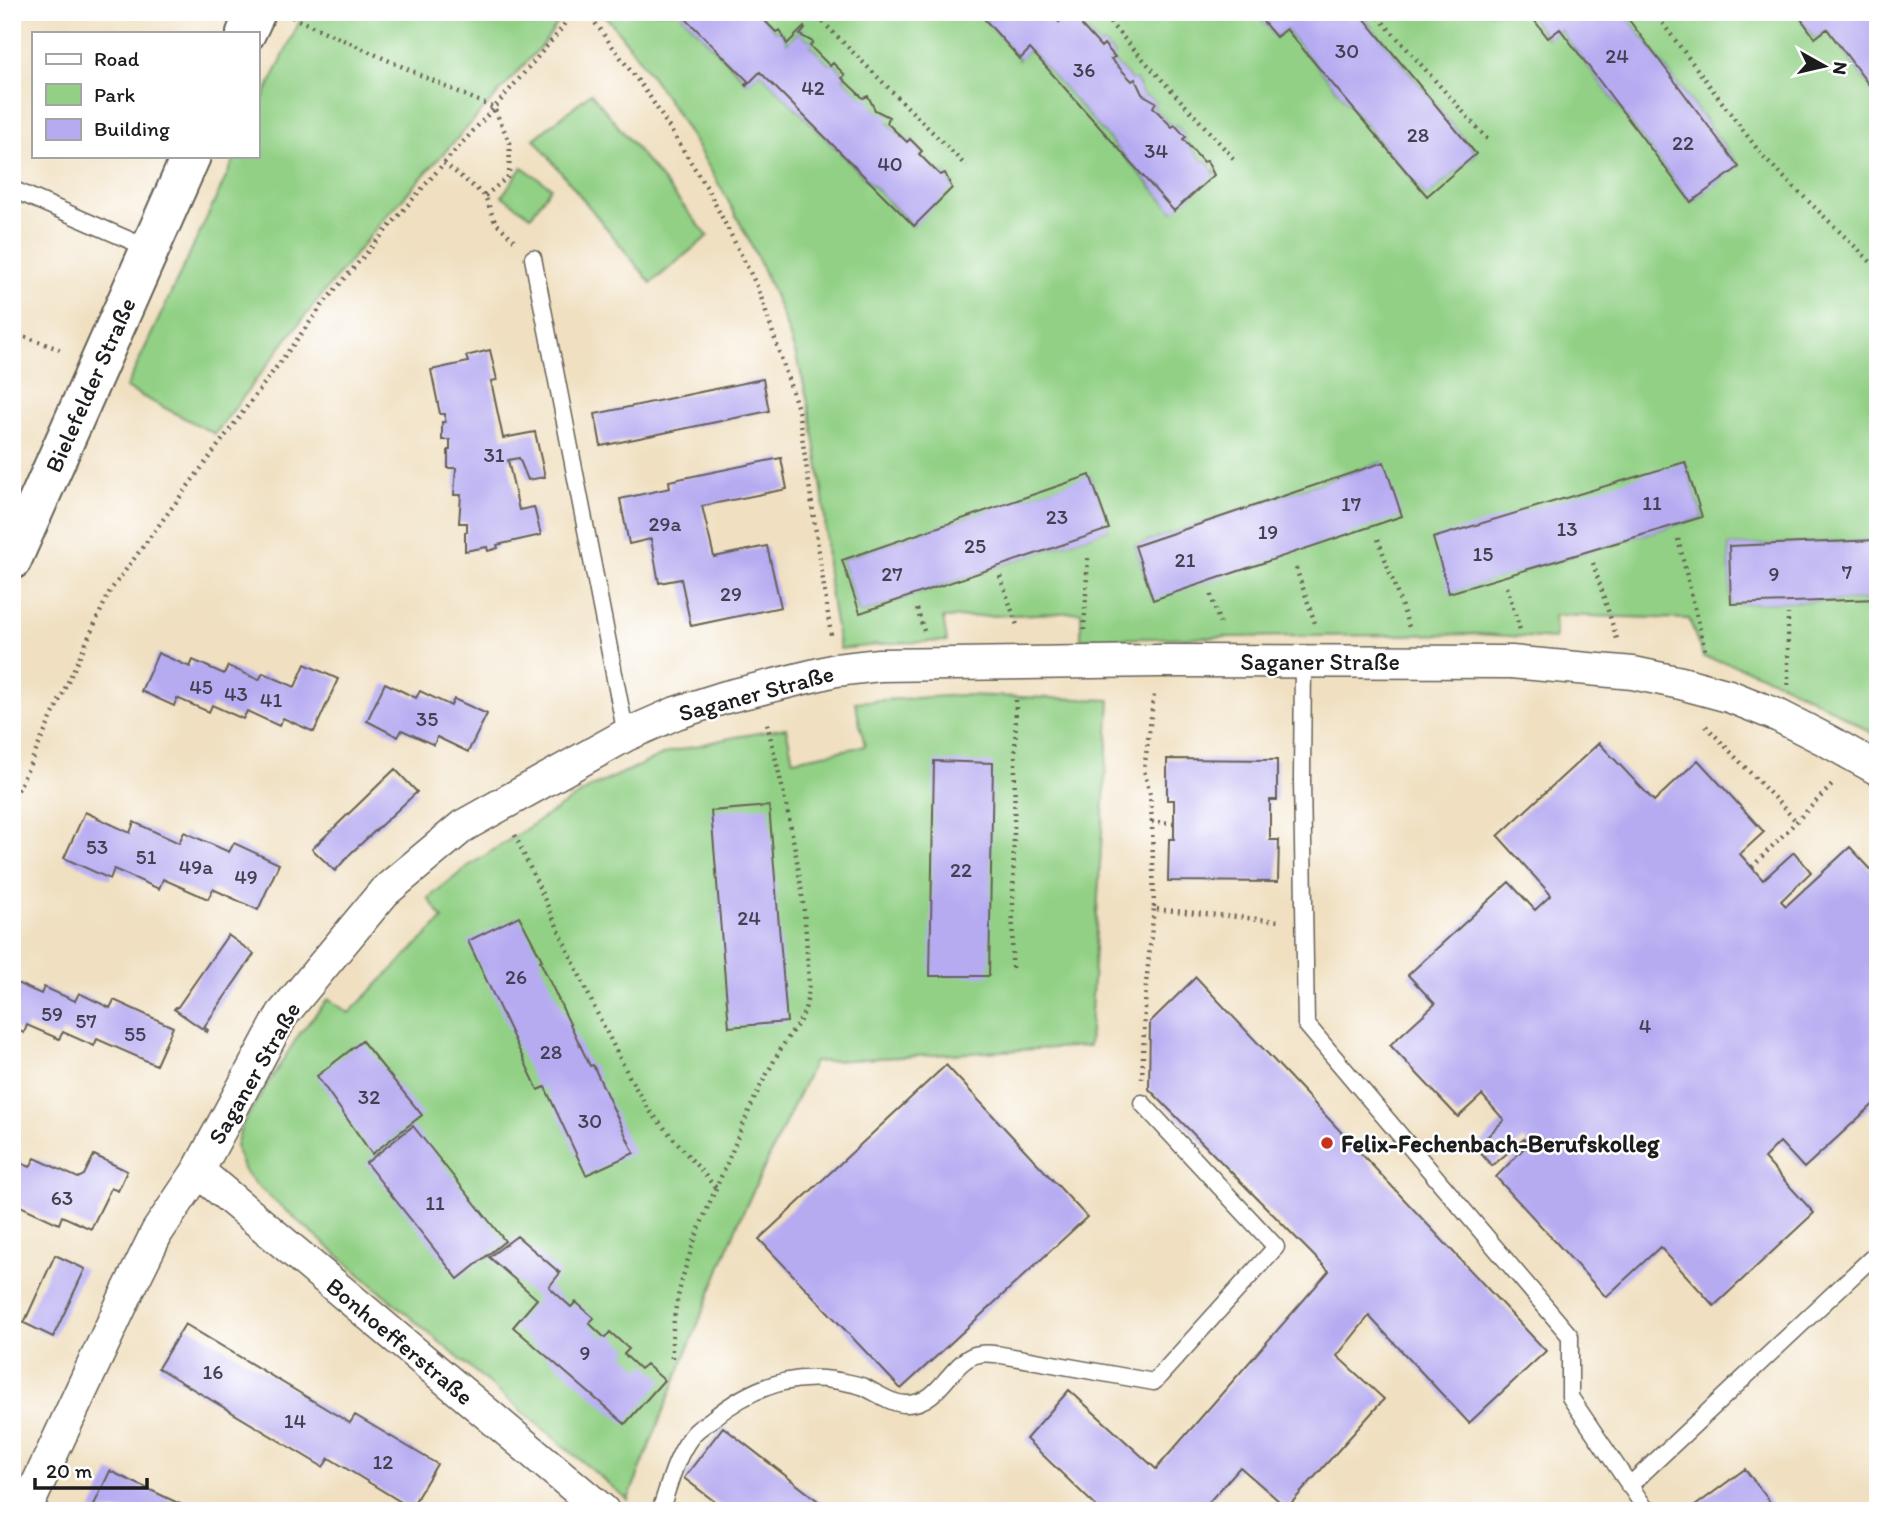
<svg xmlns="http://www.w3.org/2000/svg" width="1890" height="1523" viewBox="0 0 1890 1523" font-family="Itim,sans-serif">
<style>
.green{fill:#92d085;stroke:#577650;stroke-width:2;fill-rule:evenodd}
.building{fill:#b6abf1}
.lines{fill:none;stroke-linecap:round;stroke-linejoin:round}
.lane-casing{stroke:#666156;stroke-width:19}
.street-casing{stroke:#666156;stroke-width:35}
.secondary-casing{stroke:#666156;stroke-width:42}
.path{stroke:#666156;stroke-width:4.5;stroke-dasharray:2 5;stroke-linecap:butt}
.lane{stroke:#fff;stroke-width:16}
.street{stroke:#fff;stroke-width:32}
.secondary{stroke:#fff;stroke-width:38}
.poi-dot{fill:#c8321e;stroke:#fff;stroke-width:2.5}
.labels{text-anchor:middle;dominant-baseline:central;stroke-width:5;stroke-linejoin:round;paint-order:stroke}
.number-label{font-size:21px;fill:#424051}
.street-label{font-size:24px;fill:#1c1c1c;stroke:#fff}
.poi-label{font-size:24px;font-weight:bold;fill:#1c1c1c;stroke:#fff;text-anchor:start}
</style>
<rect width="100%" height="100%" fill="#fff"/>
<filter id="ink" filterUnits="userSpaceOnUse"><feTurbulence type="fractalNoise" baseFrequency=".0143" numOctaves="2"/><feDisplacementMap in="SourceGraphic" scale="14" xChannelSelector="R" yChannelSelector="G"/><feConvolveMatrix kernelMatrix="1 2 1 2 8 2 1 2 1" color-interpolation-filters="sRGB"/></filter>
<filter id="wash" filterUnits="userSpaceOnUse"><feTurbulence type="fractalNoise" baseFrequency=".00686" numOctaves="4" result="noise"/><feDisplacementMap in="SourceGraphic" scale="28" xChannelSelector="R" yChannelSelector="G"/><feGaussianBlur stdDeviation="1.57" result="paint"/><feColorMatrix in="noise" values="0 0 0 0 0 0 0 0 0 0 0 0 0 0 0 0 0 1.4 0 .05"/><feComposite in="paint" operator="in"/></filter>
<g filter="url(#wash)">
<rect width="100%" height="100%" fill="#f0e0c1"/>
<path class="green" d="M304 12H566L543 44 382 221 297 326 215 434 126 388 236 156H257V111Z
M602 12H679L748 83 760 72 913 226 955 183 951 186 945 173 940 175 919 154 922 151 911 139 907 142 842 78 845 75 834 63 830 66 810 46 812 42 800 35 801 30 787 44 781 31 776 32 756 12H978L1018 57V60L1030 49 1173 211 1217 171 1216 170 1213 173 1207 161 1203 162 1183 139 1185 136 1176 125 1172 127 1153 107 1156 102 1142 94 1136 80 1132 81 1111 59 1115 56 1104 44 1101 47 1071 14 1074 12H1255L1276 37 1286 29 1427 196 1476 154 1359 12H1528L1547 38 1560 29 1691 202 1739 166 1623 12H1796L1815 38 1827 29 1878 97V540L1729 546 1731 604 1878 599V737C1822 702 1768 671 1703 657L1689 619 1554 615 1555 639 1477 634 1081 639V612L943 618 947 641 896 643 840 649C834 621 830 593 827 565 826 549 826 533 825 518 822 483 816 447 810 413 794 326 754 244 710 169 678 113 644 61 602 12ZM1383 462 1153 599 1135 546ZM1685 463 1702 517 1449 592ZM1090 476 1108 529 860 613 842 560Z
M591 93 708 236 651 283 534 139Z
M522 167 551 187 531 216 502 196Z
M961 695 1110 700 1089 1046 814 1062 738 1223 628 1500 430 1334 255 1184 244 1171 237 1152 236 1145 242 1125 300 1033 328 999 349 1013 443 919 428 898 470 865 590 788 667 753 725 739 786 728 793 760 865 746 855 702Z"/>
<g id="blocks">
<path class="building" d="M679 12H756L776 32 780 30 787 44 804 27 805 29 800 35 813 42 810 46 830 66 833 63 845 75 842 78 863 98 868 96 875 110 889 117 887 123 907 142 910 139 922 151 919 154 940 175 945 173 952 188 914 226 760 72 746 86 745 85 748 81Z
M978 12H1055L1059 22 1070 13 1084 22 1082 26 1101 47 1104 44 1115 57 1111 59 1132 81 1135 79 1142 94 1156 102 1153 107 1172 127 1175 125 1186 137 1183 139 1203 162 1207 161 1214 175 1174 211 1030 49 1020 59Z
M1255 12H1359L1476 154 1427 196 1286 29 1276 37Z
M1528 12H1623L1739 167 1691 202 1560 29 1548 38Z
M1796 12H1878V97L1827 29 1815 38Z
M490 350 497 380 491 381 503 438 535 432 545 477 528 480 519 458 508 460 519 510 534 507 541 535 497 545 498 548 488 551 487 547 465 551V532H467V523H459L461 495H454L456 468H448V450H450V440H442V422H445V414H440L431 370 468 362 466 356Z
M763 379 769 411 601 446 595 414Z
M781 458 787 489 702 506 714 557 767 546 781 607 691 626 681 579 659 583 651 539 629 544 620 499 670 488 669 481Z
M1384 462 1402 516 1153 600 1135 546Z
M1685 462 1702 517 1449 593 1433 538Z
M1090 475 1109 529 860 613 842 560Z
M1878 540V599L1731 604 1729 546Z
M158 653 190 667 193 660 224 674 228 666 259 680 263 673 295 687 305 664 338 679 314 732 283 718 279 726 247 711 243 719 212 705 209 712 177 698 174 706 141 691Z
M385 683 416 698 420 691 451 706 454 699 487 714 468 752 437 737 434 745 402 730 398 737 367 721Z
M1599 743 1654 801 1698 760 1764 832 1740 854 1763 880 1794 852 1811 872 1781 901 1786 906 1850 847 1878 877V1100L1804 1168 1780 1142 1764 1158 1814 1213 1714 1306 1660 1247 1606 1297 1496 1177 1528 1144 1524 1139 1492 1166 1476 1148 1504 1120 1482 1095 1458 1117 1390 1045 1435 1004 1408 975 1509 882 1535 910 1551 895 1498 836Z
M1167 759 1277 760V800H1270V840H1279L1278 882 1168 881 1169 839H1174V800H1167Z
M934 761 993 763 989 976H930Z
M395 769 417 792 350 854 335 871 312 849Z
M769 806 787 1022 729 1027 711 811Z
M85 812 130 833 134 822 179 843 184 832 229 852 234 843 279 864 258 910 213 889 208 899 163 879 159 889 114 869 110 879 64 858Z
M519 916 542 960 540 961 590 1066 593 1065 634 1153 586 1175 545 1087 538 1090 468 941Z
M228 935 254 954 204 1027 208 1030 207 1032 174 1009 176 1007 177 1008Z
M1196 977 1546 1351 1469 1423 1369 1316 1337 1356 1384 1399 1287 1508 1240 1467 1201 1511H1101L1026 1439 1069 1390 1156 1469 1329 1271 1149 1089 1150 1022Z
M12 981 41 994 44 987 75 1001 79 993 110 1008 114 1000 173 1027 156 1065 97 1039 94 1046 63 1032 59 1039 27 1025 24 1033 12 1027Z
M362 1041 422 1115 372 1154 317 1076Z
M946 1065 1087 1217 901 1389 759 1239Z
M413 1126 505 1241 458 1279 366 1163Z
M94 1155 127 1171 118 1191 111 1188 91 1229 62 1216 59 1224 14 1203 12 1208V1159L30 1167 35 1158 78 1178 84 1175Z
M517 1236 560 1273 549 1287 571 1307 576 1302 594 1318 589 1323 605 1338 610 1332 629 1349 624 1354 640 1369 646 1364 664 1380 625 1424 513 1327 537 1299 489 1257Z
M55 1255 85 1269 53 1337 24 1323Z
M185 1324 350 1423 355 1415 437 1464 411 1508 329 1458 323 1467 158 1368Z
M723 1427 831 1511H727L684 1478Z
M1745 1469 1777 1511H1698L1695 1506Z
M110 1471 195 1511H91Z"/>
</g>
</g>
<g filter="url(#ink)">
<use href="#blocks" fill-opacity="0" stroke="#666156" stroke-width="2"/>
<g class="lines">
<defs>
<path id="lane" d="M12 189 150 249
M533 258 626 735
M1303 660 1302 781 1306 1024 1570 1336V1397L1647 1511
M1629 1486 1878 1252
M660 1511C669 1486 675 1458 691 1437 695 1430 704 1425 711 1420 746 1391 787 1373 833 1380 843 1382 855 1383 864 1387 877 1393 893 1405 908 1404 942 1403 952 1357 980 1354 985 1353 991 1354 996 1354L1154 1382 1276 1247 1142 1103"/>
<path id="street" d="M198 1171 603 1511
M25 1511 125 1297 157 1232 198 1171 282 1015 384 892 463 826 626 735 676 713 726 697 836 670 879 665 1159 661 1511 662 1633 673 1681 683 1729 696 1779 716 1828 741 1878 769"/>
<path id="secondary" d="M246 33 256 12
M12 560 191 156"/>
</defs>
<use href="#lane" class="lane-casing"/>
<use href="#street" class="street-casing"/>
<use href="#secondary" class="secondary-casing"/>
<path class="path" d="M587 12 650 97 707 188 758 288 798 409 831 635
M813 12 966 166
M1100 12 1235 160
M1374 12 1489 141
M1654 12 1764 158 1878 269
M292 17 494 108 510 143 509 176 485 196
M444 163 485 196 495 222 514 240
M12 332 64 351
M1378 539 1409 627
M1678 539 1706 654
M1593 563 1617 639
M1296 568 1316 626
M1000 576 1018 628
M1507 587 1520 630
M1211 595 1221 628
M917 609 924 631
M1876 612 1878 683
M1084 630 1088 557
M1788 685V614
M1706 726 1797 822
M12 803 110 591 327 299 444 163 494 108 559 32 572 12
M1152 822 1150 795 1144 770 1154 695
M1174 823 1152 822 1154 909 1279 921
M515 835 596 1011 631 1080 649 1110 716 1188
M1752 867 1833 784
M1012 968 1016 696
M1142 1079 1146 984 1154 909
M672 1358C670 1289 700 1224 728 1161 739 1135 749 1109 762 1083 769 1070 777 1055 785 1042 795 1027 804 1019 807 1000 810 985 808 968 807 953 804 875 785 798 767 723"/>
<use href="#lane" class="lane"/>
<use href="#street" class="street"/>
<use href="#secondary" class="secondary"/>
</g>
</g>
<circle class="poi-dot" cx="1327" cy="1143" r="7"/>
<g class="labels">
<g class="number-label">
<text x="1347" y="50">30</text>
<text x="1617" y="55">24</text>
<text x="1084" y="69">36</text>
<text x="813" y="87">42</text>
<text x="1418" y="134">28</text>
<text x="1683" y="142">22</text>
<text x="1156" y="150">34</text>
<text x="890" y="163">40</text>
<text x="494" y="454">31</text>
<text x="1652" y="502">11</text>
<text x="1351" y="503">17</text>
<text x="1057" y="516">23</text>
<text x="665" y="523">29a</text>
<text x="1567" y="528">13</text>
<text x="1268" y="531">19</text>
<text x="975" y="545">25</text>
<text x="1483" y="553">15</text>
<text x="1185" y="559">21</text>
<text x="1847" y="571">7</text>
<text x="892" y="573">27</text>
<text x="1774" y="573">9</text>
<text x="731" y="593">29</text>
<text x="201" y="686">45</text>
<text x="236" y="693">43</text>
<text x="271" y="699">41</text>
<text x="427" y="718">35</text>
<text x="97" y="846">53</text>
<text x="146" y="856">51</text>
<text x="196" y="866">49a</text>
<text x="961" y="869">22</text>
<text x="246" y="876">49</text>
<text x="749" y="917">24</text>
<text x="516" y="976">26</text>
<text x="52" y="1013">59</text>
<text x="86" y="1020">57</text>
<text x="1645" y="1025">4</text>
<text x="135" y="1033">55</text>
<text x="551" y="1051">28</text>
<text x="369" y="1096">32</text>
<text x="590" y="1120">30</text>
<text x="62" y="1197">63</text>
<text x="435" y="1202">11</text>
<text x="585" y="1352">9</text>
<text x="213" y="1371">16</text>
<text x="295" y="1420">14</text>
<text x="383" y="1461">12</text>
</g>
<g class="street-label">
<text transform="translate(90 385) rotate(-66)">Bielefelder Straße</text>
<text x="1320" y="661">Saganer Straße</text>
<text transform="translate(756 693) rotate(-15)">Saganer Straße</text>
<text transform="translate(254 1073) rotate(-60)">Saganer Straße</text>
<text transform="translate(400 1341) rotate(40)">Bonhoefferstraße</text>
</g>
<g class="poi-label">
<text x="1341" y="1143">Felix-Fechenbach-Berufskolleg</text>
</g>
</g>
<rect width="1890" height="1523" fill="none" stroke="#fff" stroke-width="42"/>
<rect x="32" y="32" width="228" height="126" fill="#ffffff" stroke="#a4a4a4" stroke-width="2"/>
<rect x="46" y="54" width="35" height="10" fill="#ffffff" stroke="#a4a4a4" stroke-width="2"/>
<text x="94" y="66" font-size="21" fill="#1c1c1c">Road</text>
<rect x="46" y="84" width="35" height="21" fill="#92d085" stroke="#a4a4a4" stroke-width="2"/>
<text x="94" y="102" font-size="21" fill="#1c1c1c">Park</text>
<rect x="46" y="119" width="35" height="21" fill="#b6abf1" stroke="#a4a4a4" stroke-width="2"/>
<text x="94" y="136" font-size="21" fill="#1c1c1c">Building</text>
<g transform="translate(1824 66) rotate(98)" stroke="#ffffff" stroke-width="5" paint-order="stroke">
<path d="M0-5L12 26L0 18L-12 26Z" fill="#1c1c1c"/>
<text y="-10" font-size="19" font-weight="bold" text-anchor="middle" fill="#1c1c1c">N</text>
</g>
<path d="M35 1478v10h112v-10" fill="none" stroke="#1c1c1c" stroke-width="3.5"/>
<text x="46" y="1478" font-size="21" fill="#1c1c1c" stroke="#ffffff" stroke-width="5" paint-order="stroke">20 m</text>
</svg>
